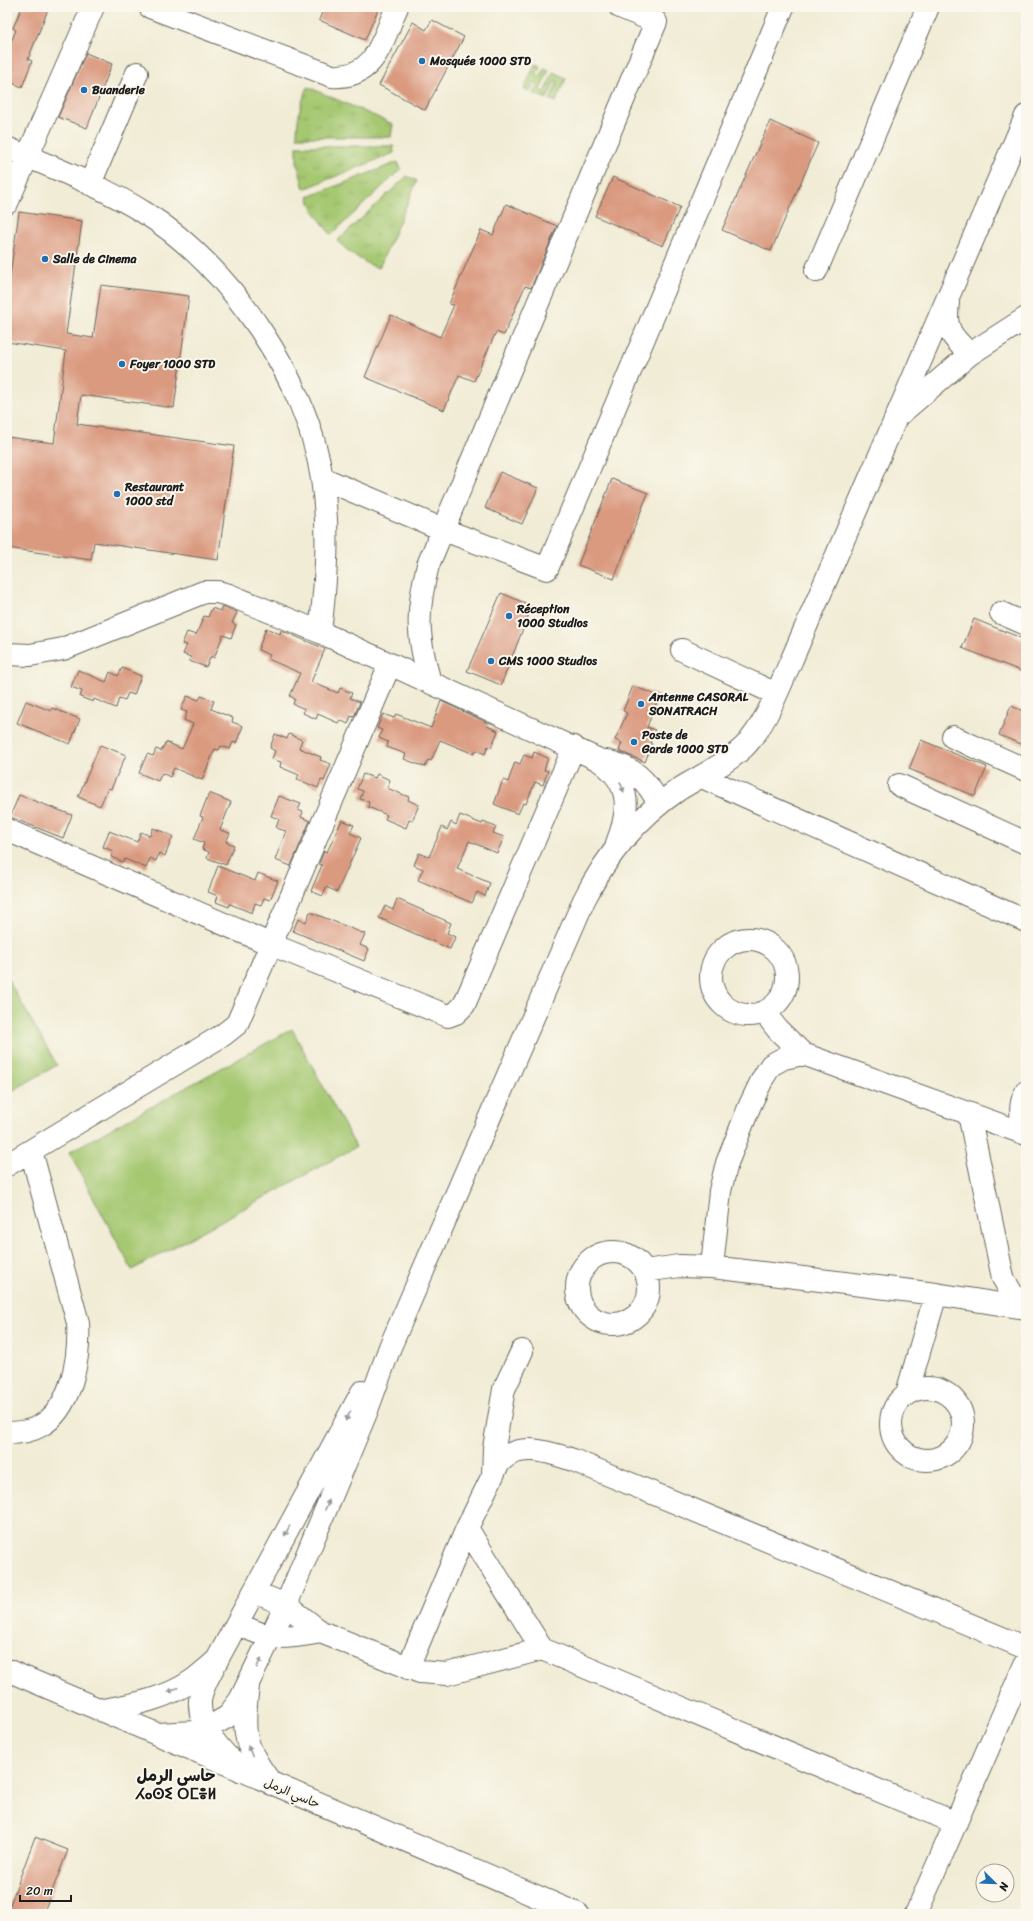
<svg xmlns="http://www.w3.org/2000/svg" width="1033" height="1921" viewBox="0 0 1033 1921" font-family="Sriracha,'Playpen Sans Arabic','Noto Sans Tifinagh',sans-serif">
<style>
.grass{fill:url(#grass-tufts);stroke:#607246}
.pitch{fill:#a5c871;stroke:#607246}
.building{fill:#da9a80}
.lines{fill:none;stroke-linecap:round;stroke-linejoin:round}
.minor-casing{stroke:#67655d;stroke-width:24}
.major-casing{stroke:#67655d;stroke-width:24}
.minor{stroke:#fff;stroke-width:22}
.major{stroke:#fff;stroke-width:22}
.oneway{fill:#999}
.poi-dot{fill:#1f6fb2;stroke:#fbf7ec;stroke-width:1.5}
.labels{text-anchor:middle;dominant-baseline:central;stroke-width:4;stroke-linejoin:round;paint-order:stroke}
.poi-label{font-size:12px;font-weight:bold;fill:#1c1c1c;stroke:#fbf7ec;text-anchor:start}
.street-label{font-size:12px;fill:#1c1c1c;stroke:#fbf7ec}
.district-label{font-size:16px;font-weight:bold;fill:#1c1c1c;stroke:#fbf7ec}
</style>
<defs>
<pattern id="grass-tufts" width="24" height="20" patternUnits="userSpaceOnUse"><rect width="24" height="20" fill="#a5c871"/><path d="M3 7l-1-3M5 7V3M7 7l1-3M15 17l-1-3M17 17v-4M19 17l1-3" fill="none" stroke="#8dab61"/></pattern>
</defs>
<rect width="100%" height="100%" fill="#fbf7ec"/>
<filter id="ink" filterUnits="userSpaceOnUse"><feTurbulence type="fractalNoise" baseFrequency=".025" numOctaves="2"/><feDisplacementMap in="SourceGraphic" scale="8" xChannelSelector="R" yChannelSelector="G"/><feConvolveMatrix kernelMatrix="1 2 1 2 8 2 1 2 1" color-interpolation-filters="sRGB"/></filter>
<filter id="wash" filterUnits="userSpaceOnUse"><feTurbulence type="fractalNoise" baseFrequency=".012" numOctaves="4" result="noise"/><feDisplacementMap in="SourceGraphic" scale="16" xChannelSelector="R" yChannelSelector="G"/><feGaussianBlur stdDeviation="0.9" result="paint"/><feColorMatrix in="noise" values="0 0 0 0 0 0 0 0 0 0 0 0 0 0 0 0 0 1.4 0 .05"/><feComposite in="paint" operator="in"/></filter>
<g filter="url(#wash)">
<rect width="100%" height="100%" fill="#f1ecd5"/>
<path class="grass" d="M535 64 540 66 536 75 540 77 544 68 549 70 540 90 545 92 553 72 566 78 556 102 550 100 558 81H555L547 99 533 93 537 83 534 82 530 91 524 89Z
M308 87 393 124 391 137H297C297 119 300 104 308 87Z
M297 146H393L394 153 304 189 297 162Z
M398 162 401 169 331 235 313 210 308 197Z
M407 176 417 181 379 268 368 264 352 254 337 241Z"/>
<path class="pitch" d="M7 978 57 1065 7 1094Z
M292 1029 356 1147 132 1270 69 1152Z"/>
<g id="blocks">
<path class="building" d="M22 7H49L28 59 32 61 22 87 7 81V52L16 30 13 28Z
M324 7H379L365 40 319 20Z
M432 20 464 37 425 110 379 85 413 22 426 30Z
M86 53 112 64 87 128 58 117Z
M770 121 818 143 771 251 722 230Z
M613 177 680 207 663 246 595 216Z
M506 204 557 226 531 288 525 286 504 335 496 332 474 381 459 375 444 410 365 377 391 315 440 337 454 305 449 304 481 230 493 235Z
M19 212 82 221 66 334 93 338 101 285 189 296 174 408 81 395 77 424 234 446 218 560 94 542 91 560 7 548V437L54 443 66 351 7 342V297Z
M500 472 538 488 522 524 485 508Z
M612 479 648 493 614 579 578 565Z
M501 593 532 606 501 685 467 671Z
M222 606 237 612 232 623 236 625 231 638 223 635 214 658 211 656 206 667 189 661 191 657 183 654 187 645 182 644 187 632 196 635 204 616 208 617 212 608 220 611Z
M974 619 1026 640V673L962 648Z
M266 628 280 634 281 630 325 649 311 682 338 693 340 688 352 693 350 698 360 702 354 717 351 716 348 724 340 720 338 723 318 714 316 719 303 713 305 709 293 704 295 699 290 696 300 673 268 659 270 655 258 650Z
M122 668 141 676 134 695 128 693 125 700 119 698 116 708 94 699 93 702 80 697 82 691 71 687 78 670 106 682 110 672 118 676Z
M633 686 659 696 647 727 655 730 650 743 652 744 645 762 619 751 622 743 615 740 627 713 623 711Z
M187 696 199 700 201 696 214 701 211 709 233 718 232 722 243 726 236 743 233 742 230 749 221 746 219 750 215 749 202 780 174 768 170 777 162 773 158 781 139 773 147 754 153 756 156 749 161 751 166 742 182 749 193 724 184 720 187 712 181 710Z
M26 701 51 711 52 708 80 719 70 744 17 723Z
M441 701 488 723 487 726 498 731 491 748 488 746 485 754 476 750 474 754 440 740 431 761 428 760 425 767 404 759 406 754 387 747 388 742 379 738 382 730 377 728 383 714 394 718 396 714 431 728Z
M1011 706 1026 712V746L999 735Z
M275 734 287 739 289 734 302 740 299 748 321 757 320 760 331 764 324 781 321 780 318 788 297 779 299 775 280 767 281 762 272 759 275 751 270 748Z
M921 740 987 767 975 796 909 769Z
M100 745 126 755 111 789 108 788 100 806 78 797Z
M534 752 548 758 544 770 548 771 543 785 535 782 526 804 523 803 518 814 494 804 503 780 508 782 515 762 520 764 524 755 532 758Z
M363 774 375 778 377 774 390 780 387 788 409 797 408 800 419 805 412 821 409 820 406 828 385 819 387 815 368 807 369 802 360 799 363 791 357 789Z
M209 793 231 802 220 830 230 833 226 842 234 845 226 865 207 858 209 852 202 849 204 843 194 839 203 817 200 816Z
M19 795 72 815 63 838 10 817Z
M279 796 301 804 298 810 303 812 301 817 310 821 291 866 275 860 286 831 276 828 279 819 271 816Z
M460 815 482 824 483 822 496 827 493 833 504 837 497 853 469 841 457 869 490 883 485 896 477 892 472 903 418 880 423 869 414 865 419 853 429 857 442 827 447 830 451 822 456 825Z
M342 820 354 825 350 833 361 838 337 892 326 887 323 896 311 891 322 865 319 864 324 851 327 852Z
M153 828 173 836 165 856 159 853 156 861 150 858 146 868 125 859 123 862 111 857 113 851 103 847 109 831 137 842 141 832 150 836Z
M218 866 255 881 258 873 278 881 270 900 264 898 261 905 255 903 252 913 230 904 229 907 216 902 218 896 208 892Z
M397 899 451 923 447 933 455 937 450 949 379 918 385 906 393 910Z
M310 912 365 934 360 945 369 949 364 961 293 931 298 919 306 922Z
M35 1837 68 1850 43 1914H18L8 1910Z"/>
</g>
</g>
<g filter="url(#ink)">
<use href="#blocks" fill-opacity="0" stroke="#67655d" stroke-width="1"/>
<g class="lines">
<defs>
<path id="minor" d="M150 7 332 76C376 79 382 40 397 7
M7 148C54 168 102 186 145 213 229 265 308 381 322 479 330 529 326 582 320 632
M90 184 137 73
M7 203 93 7
M816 271 928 7
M948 303C944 330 952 337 970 354
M900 414 970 354 1026 318
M322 478 444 530 547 569 783 7
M1001 613 1026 624
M682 650 776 694
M7 654 30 655 63 649 204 592H217L229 595 320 632 597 759C631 781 631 808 617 843
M430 682C417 636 416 612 428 565L656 22 620 7
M953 737 1026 770
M606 761C633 767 647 780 659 804
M702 777 1026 921
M899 785 1026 843
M7 830 270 944 448 1016 456 1013 464 1005 574 747
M711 977a38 38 0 1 1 76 0a38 38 0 1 1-76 0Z
M764 1012 778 1030 803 1054 1026 1134
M1026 1092C1019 1104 1020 1118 1026 1130
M969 1114 1003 1278 1014 1297 1026 1303
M7 1165 223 1035 237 1024 390 664
M577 1288a36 36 0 1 1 72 0a36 36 0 1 1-72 0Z
M712 1267 720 1191 727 1163 750 1105 763 1078 771 1065 784 1058 803 1054
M645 1271 679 1266 712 1267 936 1294 1026 1308
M891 1424a36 36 0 1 1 72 0a36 36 0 1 1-72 0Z
M907 1393 936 1294
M7 1433C18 1433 30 1432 40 1426 72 1409 80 1356 78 1323L31 1151
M493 1475C495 1470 498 1464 501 1461 520 1441 551 1453 573 1460L1026 1648
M467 1528 542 1649 956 1823
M254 1592 286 1605 321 1632 420 1672 447 1674 542 1649
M237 1623C271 1642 285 1638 321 1632
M408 1668 467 1528 493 1475 494 1448 504 1389 522 1351
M157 1734 194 1732 206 1729 227 1717 240 1700 286 1605 366 1413 390 1347 584 900C606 856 637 818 678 790 700 776 725 765 744 747 766 725 779 687 792 659L1026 116
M242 1771C223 1753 198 1729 200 1701 201 1687 211 1673 217 1660L362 1392
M916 1914 1026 1662"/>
<path id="major" d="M7 1670 578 1914
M248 1686C242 1732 243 1747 272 1784
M102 1710C133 1705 166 1699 193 1680 201 1674 209 1667 217 1660"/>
</defs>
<use href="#minor" class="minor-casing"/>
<use href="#major" class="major-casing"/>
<use href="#minor" class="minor"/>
<use href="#major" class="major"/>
</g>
<defs><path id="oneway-solid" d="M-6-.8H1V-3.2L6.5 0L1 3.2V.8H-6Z"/></defs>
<g class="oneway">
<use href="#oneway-solid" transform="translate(622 787) rotate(70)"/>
<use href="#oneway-solid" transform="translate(348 1416) rotate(118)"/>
<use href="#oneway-solid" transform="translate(327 1505) rotate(-67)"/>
<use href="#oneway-solid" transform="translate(287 1531) rotate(118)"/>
<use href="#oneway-solid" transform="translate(259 1663) rotate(-65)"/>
<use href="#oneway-solid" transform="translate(173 1690) rotate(154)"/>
<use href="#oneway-solid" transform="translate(250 1751) rotate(-113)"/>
</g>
</g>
<g class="poi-dot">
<circle cx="422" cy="61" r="4"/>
<circle cx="84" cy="90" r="4"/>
<circle cx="45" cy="259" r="4"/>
<circle cx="122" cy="364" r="4"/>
<circle cx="117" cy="494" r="4"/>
<circle cx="509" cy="616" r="4"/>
<circle cx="491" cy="661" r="4"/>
<circle cx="641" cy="704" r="4"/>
<circle cx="634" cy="742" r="4"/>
</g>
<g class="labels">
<g class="poi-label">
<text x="430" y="61">Mosquée 1000 STD</text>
<text x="92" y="90">Buanderie</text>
<text x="53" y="259">Salle de Cinema</text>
<text x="130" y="364">Foyer 1000 STD</text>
<text x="125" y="487">Restaurant<tspan x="125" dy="14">1000 std</tspan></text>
<text x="517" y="609">Réception<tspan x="517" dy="14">1000 Studios</tspan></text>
<text x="499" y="661">CMS 1000 Studios</text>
<text x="649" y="697">Antenne CASORAL<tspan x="649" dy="14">SONATRACH</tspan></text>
<text x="642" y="735">Poste de<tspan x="642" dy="14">Garde 1000 STD</tspan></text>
</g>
<g class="street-label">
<text transform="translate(292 1793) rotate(23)">حاسي الرمل</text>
</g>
<g class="district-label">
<text x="176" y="1775">حاسي الرمل<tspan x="176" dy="18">ⵃⴰⵙⵉ ⵔⵎⴻⵍ</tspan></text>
</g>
</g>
<rect width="1033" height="1921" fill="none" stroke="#fbf7ec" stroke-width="24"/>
<g transform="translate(995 1883) rotate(113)"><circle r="19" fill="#fbf7ec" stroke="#a29f99"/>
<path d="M0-3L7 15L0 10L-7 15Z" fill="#1f6fb2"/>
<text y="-6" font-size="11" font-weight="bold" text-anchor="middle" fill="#1c1c1c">N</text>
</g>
<path d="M20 1895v6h51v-6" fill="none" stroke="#1c1c1c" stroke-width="2"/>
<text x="26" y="1895" font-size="12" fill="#1c1c1c" stroke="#fbf7ec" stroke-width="3" paint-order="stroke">20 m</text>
</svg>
